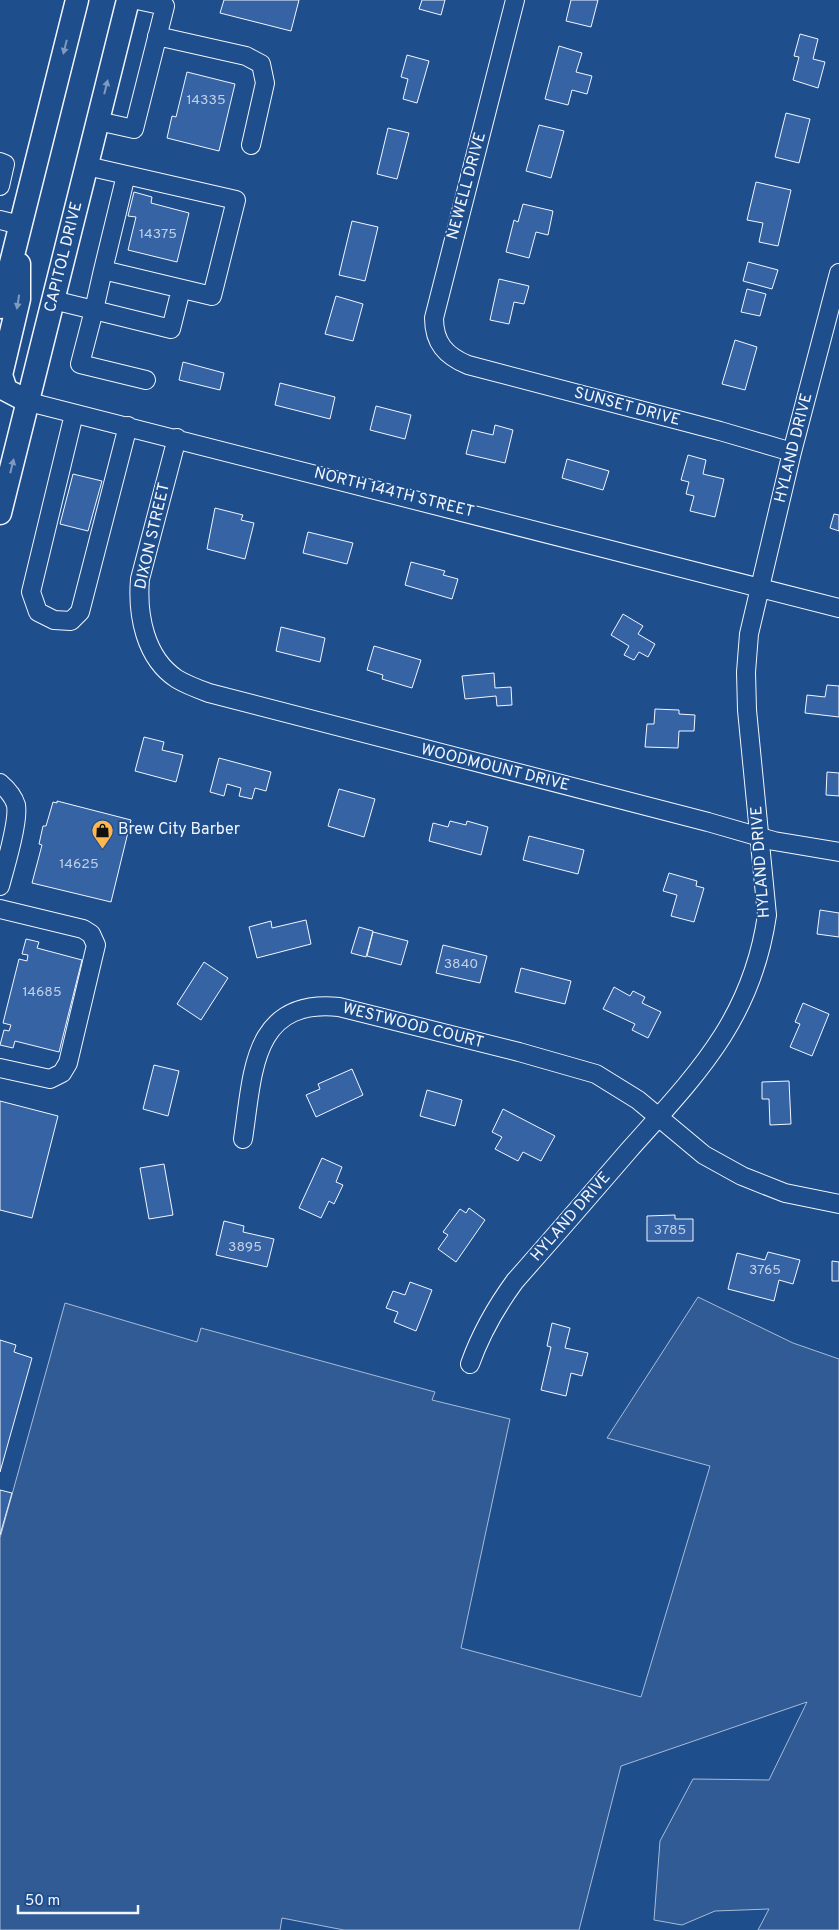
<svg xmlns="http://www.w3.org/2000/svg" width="839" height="1930" viewBox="0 0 839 1930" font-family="Overpass,sans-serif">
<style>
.green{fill:#305b95;stroke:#a8bbd7}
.building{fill:#3563a3;stroke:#f2f6ff}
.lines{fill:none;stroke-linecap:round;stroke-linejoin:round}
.minor-casing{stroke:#f2f6ff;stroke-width:20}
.major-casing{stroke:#f2f6ff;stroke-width:25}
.minor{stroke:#1f4e8c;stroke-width:18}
.major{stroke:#1f4e8c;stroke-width:22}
.oneway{fill:#7e9ac0}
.labels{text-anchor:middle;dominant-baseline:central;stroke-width:4;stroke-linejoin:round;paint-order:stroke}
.number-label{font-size:14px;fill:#c3d1e8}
.street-label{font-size:16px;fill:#f2f6ff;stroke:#1f4e8c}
.poi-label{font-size:16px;fill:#f2f6ff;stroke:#1f4e8c;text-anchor:start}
</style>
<rect width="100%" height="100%" fill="#1f4e8c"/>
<path class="green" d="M698 1297 793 1343 839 1359V1930H758L769 1909 715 1911 682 1925 654 1920 660 1841 693 1779 769 1780 807 1702 621 1766 579 1930H344L282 1918 280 1930H0V1538L65 1303 197 1342 201 1328 435 1392 432 1400 510 1419 461 1648 641 1697 710 1466 607 1438Z"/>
<path class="building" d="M224 0H299L291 31 220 13Z
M422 0H445L441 15 419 9Z
M571 0H598L591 27 566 21Z
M800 34 818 39 813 59 825 62 818 88 793 80 799 57 794 56Z
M559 46 582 53 576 72 592 76 587 94 572 90 568 105 545 99Z
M407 55 429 61 417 103 403 99 408 79 401 77Z
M187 72 235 84 219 151 167 138 172 116 176 117Z
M786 113 810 119 799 163 775 157Z
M539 125 564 131 551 178 526 171Z
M388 128 409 133 397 179 377 174Z
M756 182 791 190 778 246 759 242 763 223 747 220Z
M134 192 152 197 151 203 189 213 177 262 128 250 136 217 128 216Z
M523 204 553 211 548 235 536 232 529 258 506 252 514 220 518 222Z
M352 221 378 227 365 281 339 275Z
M748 262 778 270 772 289 743 281Z
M499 279 529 286 524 304 514 302 509 324 490 320Z
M747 289 766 294 760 316 741 312Z
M336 296 363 304 353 341 325 334Z
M735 340 757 347 745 390 722 384Z
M183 362 224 373 220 390 179 380Z
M280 383 335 397 330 419 275 405Z
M376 406 411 415 405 439 370 430Z
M495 425 513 430 505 463 466 454 472 430 493 435Z
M688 455 706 460 703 474 724 479 715 517 690 511 694 496 686 494 689 482 681 480Z
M567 459 609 471 603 490 562 478Z
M73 474 102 481 88 531 60 524Z
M215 508 243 515 241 520 254 523 245 559 207 549Z
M834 514 839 515V531L830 528Z
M308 532 353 543 347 564 303 553Z
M411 562 445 571 443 575 458 579 452 599 405 585Z
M623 614 643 626 638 634 655 644 648 657 639 652 634 660 624 655 629 646 611 635Z
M281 627 325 638 320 662 276 651Z
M374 646 421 660 412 688 382 679 383 675 367 670Z
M494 673 495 688 511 687 512 705 497 706 496 696 465 699 462 676Z
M827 685 839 686V717L805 713 807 695 825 697Z
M655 709 679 710V714L695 715 694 731H679L678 748 645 747 647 724H654Z
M144 737 164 742 162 750 183 755 176 782 135 771Z
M219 758 271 772 266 791 255 788 252 799 239 796 241 788 227 784 224 796 210 792Z
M827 772 839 773V796L826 795Z
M339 789 375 799 364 837 328 826Z
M57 801 131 820 111 902 32 883 42 845 39 844 43 826H46L53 802 57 803Z
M450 821 466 825 467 821 488 827 481 855 429 841 433 823 448 827Z
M529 836 584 850 578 874 523 860Z
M669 873 697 881 696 886 704 888 694 922 671 916 677 895 663 891Z
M820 910 839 913V937L817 934Z
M306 920 311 944 257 958 249 927 271 921 272 928Z
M359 927 373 931 366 957 351 953Z
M373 932 408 941 401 965 367 956Z
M26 939 39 942 37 948 82 960 59 1052 15 1041 13 1048 0 1045 4 1030 9 1031 11 1025 3 1023 19 959 27 961 28 955 22 954Z
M443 945 487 956 480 983 436 973Z
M204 962 228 978 201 1020 177 1004Z
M521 968 571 981 565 1004 515 992Z
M614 987 630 996 633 991 645 997 642 1003 661 1012 648 1038 632 1030 635 1024 603 1009Z
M803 1003 829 1014 812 1056 790 1047 800 1024 795 1022Z
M154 1065 179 1071 168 1116 143 1109Z
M352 1069 363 1095 316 1117 306 1095 320 1089 318 1084Z
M789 1081 791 1124 770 1125 769 1099H762V1082Z
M427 1090 462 1100 455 1126 420 1116Z
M0 1101 58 1116 32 1218 0 1210Z
M503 1109 555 1136 541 1161 523 1152 518 1161 495 1149 502 1137 492 1132Z
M322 1158 342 1167 336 1182 343 1185 334 1204 329 1201 321 1218 299 1208Z
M164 1164 173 1215 149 1219 140 1168Z
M469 1208 485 1220 456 1262 438 1249 448 1235 443 1232 460 1209 466 1213Z
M675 1215V1219H693V1241H647V1216Z
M224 1221 244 1226 243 1232 274 1239 267 1267 216 1255Z
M768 1252 800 1260 793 1284 779 1280 774 1301 728 1289 737 1253 765 1260Z
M832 1261 839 1262V1281H832Z
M410 1282 432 1290 416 1331 394 1322 398 1312 386 1308 393 1291 405 1295Z
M552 1323 570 1328 565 1348 588 1353 582 1376 571 1373 566 1396 541 1390 551 1347 547 1346Z
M0 1340 16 1345 14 1352 32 1358 0 1472Z
M0 1490 12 1493 0 1535Z"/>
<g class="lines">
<defs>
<path id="minor" d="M515 0 434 318C434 343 446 356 468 365L720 431 792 452
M157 36 246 56 261 64 265 83 251 145
M98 121 134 129 165 6 137 0
M0 162 5 164 0 186
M0 220 20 225
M103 270 126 175
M53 300 94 310 103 270 212 296 236 200 87 166
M146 380 80 364 94 310 171 329 181 289
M29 402 839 608
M74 414 31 592 38 612 54 620 71 621 80 612 128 426
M177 438 140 579C137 615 145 658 177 679 187 685 198 689 209 693L708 822 774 841 839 852
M0 783C7 789 13 795 16 805 19 821 5 868 0 886
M0 909 83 929 91 934 96 945 68 1063 62 1073 50 1079 0 1068
M243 1139C253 1075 251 998 339 1007L519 1052 596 1074 638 1100 704 1155 742 1176 785 1193 839 1204
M470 1364C481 1333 496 1307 515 1281 554 1237 592 1193 630 1149 697 1074 752 1019 767 915L747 710 746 672 749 634 792 452 839 273"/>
<path id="major" d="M19 264V299L1 375 6 390 29 402
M0 307 77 0
M0 513 128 0"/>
</defs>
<use href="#minor" class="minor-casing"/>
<use href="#major" class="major-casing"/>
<use href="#minor" class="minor"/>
<use href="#major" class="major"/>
</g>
<defs><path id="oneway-solid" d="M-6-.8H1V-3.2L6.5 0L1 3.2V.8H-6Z" transform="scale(1.25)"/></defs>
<g class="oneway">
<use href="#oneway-solid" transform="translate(65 47) rotate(104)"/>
<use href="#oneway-solid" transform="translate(106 87) rotate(-76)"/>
<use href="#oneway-solid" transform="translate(18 302) rotate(99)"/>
<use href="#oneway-solid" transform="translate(12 466) rotate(-76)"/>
</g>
<defs>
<symbol id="shop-pin" viewBox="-11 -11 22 30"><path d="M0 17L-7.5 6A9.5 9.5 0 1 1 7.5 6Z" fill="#ffb74d" stroke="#1f4e8c"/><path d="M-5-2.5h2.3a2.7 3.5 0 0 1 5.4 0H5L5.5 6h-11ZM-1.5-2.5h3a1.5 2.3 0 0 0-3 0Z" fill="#111"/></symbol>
</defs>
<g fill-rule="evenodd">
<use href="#shop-pin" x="90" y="818" width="25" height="34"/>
</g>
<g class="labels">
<g class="number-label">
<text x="206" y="100">14335</text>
<text x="158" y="234">14375</text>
<text x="79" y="864">14625</text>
<text x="461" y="964">3840</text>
<text x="42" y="992">14685</text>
<text x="670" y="1230">3785</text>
<text x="245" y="1247">3895</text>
<text x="765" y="1270">3765</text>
</g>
<g class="street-label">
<text transform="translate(467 186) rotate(-75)">NEWELL DRIVE</text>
<text transform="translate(64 257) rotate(-76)">CAPITOL DRIVE</text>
<text transform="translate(627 407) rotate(15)">SUNSET DRIVE</text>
<text transform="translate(794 448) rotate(-76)">HYLAND DRIVE</text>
<text transform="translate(394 493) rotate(14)">NORTH 144TH STREET</text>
<text transform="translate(153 536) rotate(-77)">DIXON STREET</text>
<text transform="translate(495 768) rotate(14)">WOODMOUNT DRIVE</text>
<text transform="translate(761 862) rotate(-94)">HYLAND DRIVE</text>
<text transform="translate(413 1026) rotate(14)">WESTWOOD COURT</text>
<text transform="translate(571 1217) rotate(-49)">HYLAND DRIVE</text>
</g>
<g class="poi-label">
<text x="118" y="830">Brew City Barber</text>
</g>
</g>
<path d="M18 1905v8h120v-8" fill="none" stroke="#f2f6ff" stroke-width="2.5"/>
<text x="25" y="1905" font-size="15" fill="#f2f6ff" stroke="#1f4e8c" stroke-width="4" paint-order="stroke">50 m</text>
</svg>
